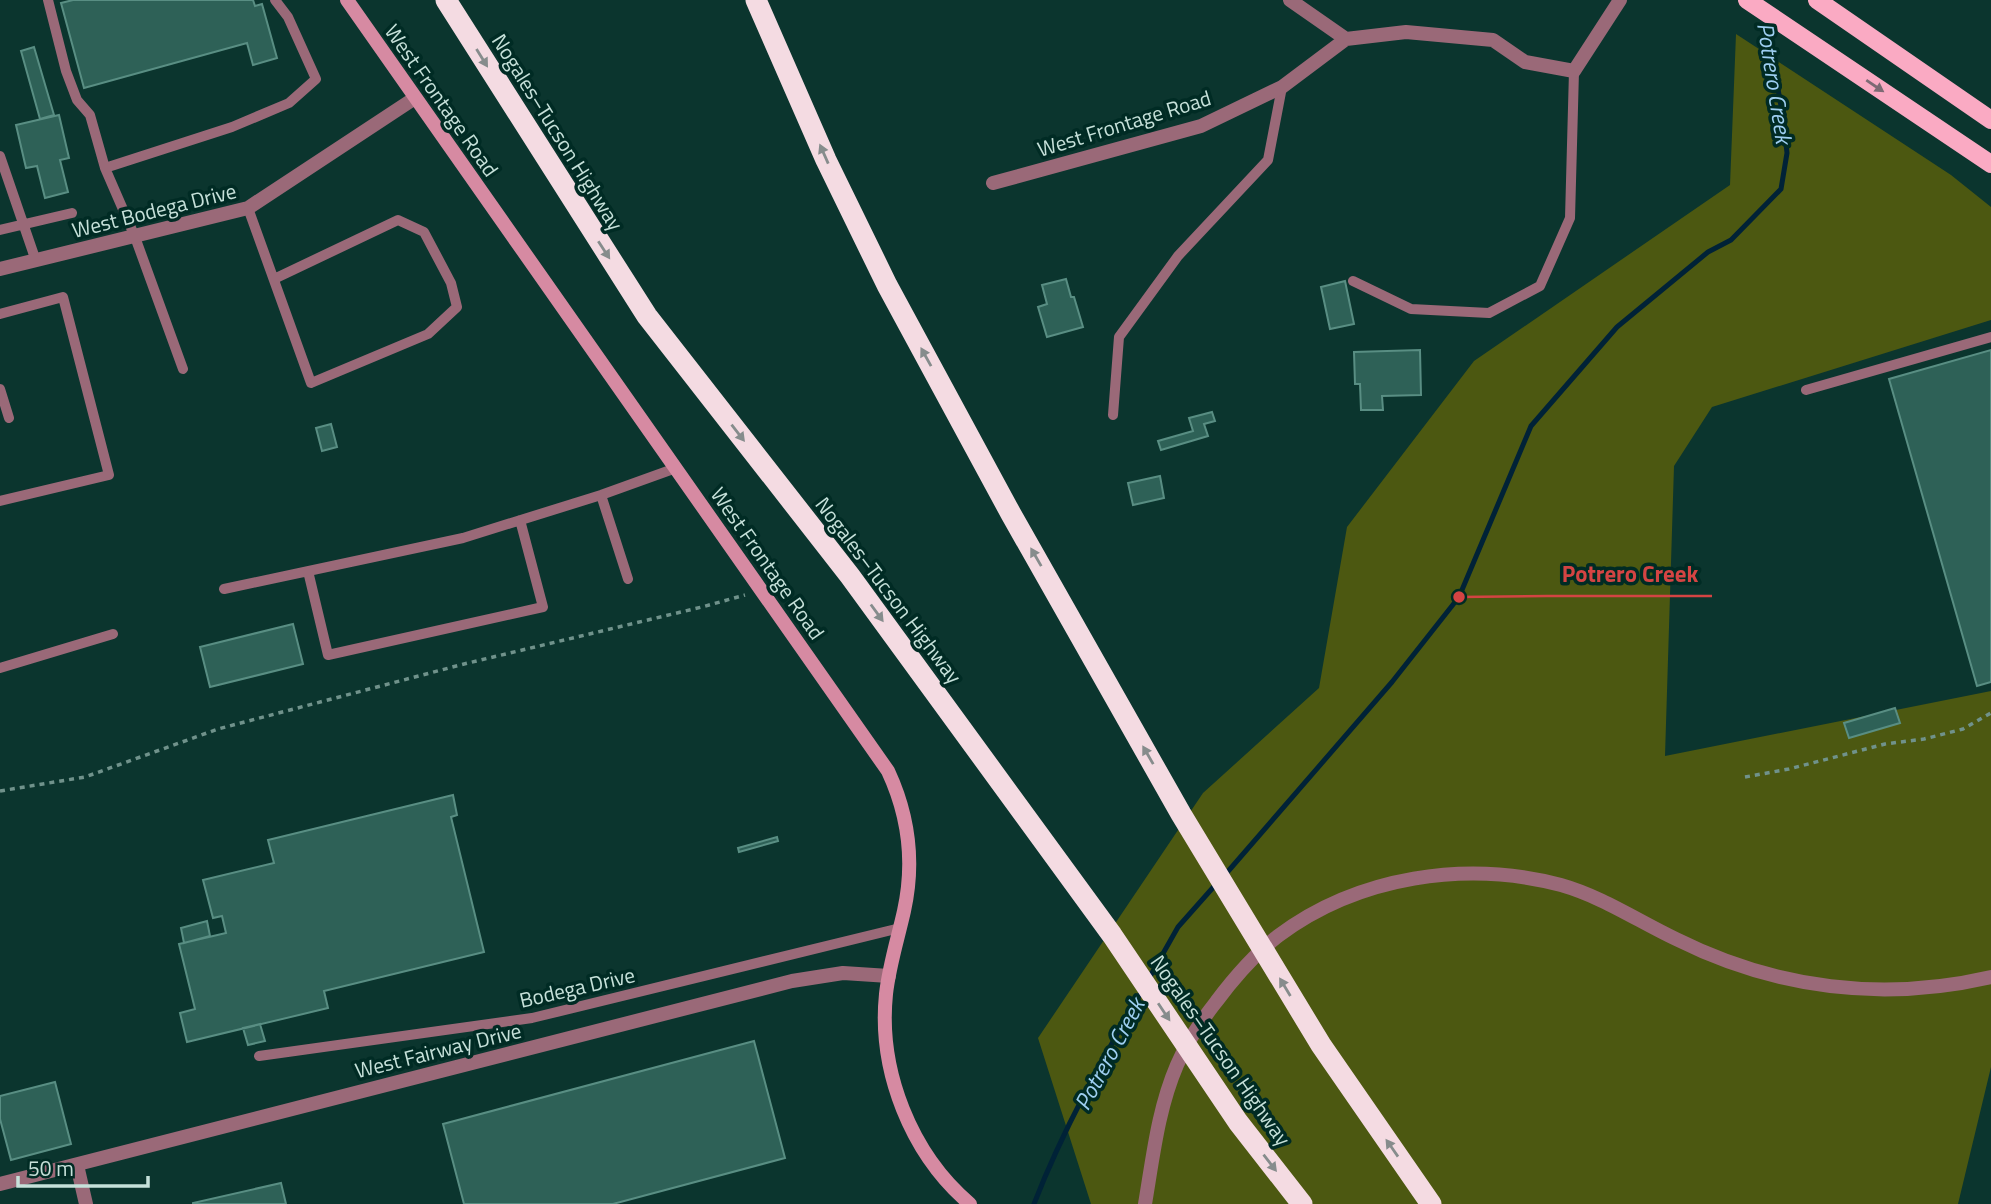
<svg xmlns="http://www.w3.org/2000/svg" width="1991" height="1204" viewBox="0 0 1991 1204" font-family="'Titillium Web',sans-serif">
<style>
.green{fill:#4c5811}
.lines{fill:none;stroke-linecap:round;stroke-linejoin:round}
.stream{stroke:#002237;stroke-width:5}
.building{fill:#2e6157;stroke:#598e83;stroke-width:2}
.path{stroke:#70928b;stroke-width:3.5;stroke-dasharray:5 5;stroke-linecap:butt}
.lane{stroke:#9a6978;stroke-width:10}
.street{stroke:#9a6978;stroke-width:14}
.secondary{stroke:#d68aa2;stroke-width:14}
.primary{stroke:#faaac3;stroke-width:18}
.highway{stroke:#f4dbe2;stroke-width:21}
.oneway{fill:#868c8c}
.oneway2{fill:#7d6a74}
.labels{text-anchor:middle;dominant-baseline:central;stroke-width:7;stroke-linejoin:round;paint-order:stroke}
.street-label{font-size:21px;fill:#c6e1da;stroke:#002b24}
.water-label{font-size:23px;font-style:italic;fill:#9ecff1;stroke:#002b24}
.leader{fill:none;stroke:#d44443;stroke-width:2.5}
.callout-dot{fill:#d44443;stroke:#002b24;stroke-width:2.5}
.callout-label{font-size:23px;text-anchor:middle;font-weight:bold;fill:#d44443;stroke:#002b24;stroke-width:7;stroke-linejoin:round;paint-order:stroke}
</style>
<rect width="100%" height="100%" fill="#0b352e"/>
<path class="green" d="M1736 34 1951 175 1991 207V320L1712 407 1674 466 1665 756 1991 691V1067L1958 1204H1091L1038 1038 1203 793 1319 688 1347 527 1474 361 1730 185Z"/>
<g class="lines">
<path class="stream" d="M1224 876 1392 682 1459 597 1531 426 1617 327 1708 252 1731 240 1781 189 1787 153 1783 117 1765 17
M1148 980 1178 927 1217 883
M1034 1204C1063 1129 1103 1058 1143 989"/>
</g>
<path class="building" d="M73 0H253L255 6 262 4 277 58 253 65 247 43 84 88 61 3Z
M34 47 54 115 40 119 21 51Z
M59 115 69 158 60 160 68 192 45 198 37 166 26 168 16 125Z
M1066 279 1071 297H1074L1083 327 1047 337 1038 307 1047 304 1042 285Z
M1345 281 1354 324 1330 329 1321 287Z
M1420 350 1421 395 1382 396 1383 410H1361L1360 384H1355L1354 352Z
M1991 350V682L1977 686 1889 379Z
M1212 412 1215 421 1204 424 1208 436 1161 450 1158 441 1193 431 1189 418Z
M331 424 337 447 322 451 316 428Z
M1160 476 1164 498 1133 505 1128 483Z
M293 624 303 664 210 687 200 647Z
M1895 708 1900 723 1849 738 1844 723Z
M453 795 457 815 451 817 484 952 324 991 328 1008 187 1042 180 1013 195 1009 179 944 226 933 222 916 213 918 203 880 274 863 268 840Z
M777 837 778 841 739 852 738 848Z
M207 921 210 936 184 943 181 928Z
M260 1024 265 1041 248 1045 243 1028Z
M754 1041 785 1158 613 1204H464L443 1124Z
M55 1082 71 1144 11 1160 0 1119V1096Z
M281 1183 286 1204H193V1203Z"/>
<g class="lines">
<path class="path" d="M1745 777 1789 769 1885 744 1924 739 1963 729 1991 713
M0 791 85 777 218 729 464 664 702 607 745 595"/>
<path class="lane" d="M48 0 66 71 77 100 90 115 105 168
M0 156 36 261
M248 208 311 383 428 334 457 307 451 283 424 232 398 220 274 279
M0 230 72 213
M1353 281 1411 309 1489 313 1540 286 1570 218 1574 71
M0 314 63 297 109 475 0 501
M183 369 135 237 105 168 232 127 289 103 316 79 288 17 275 0
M0 389 9 418
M1806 390 1991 337
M1113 415 1119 337 1178 256 1268 160 1282 87
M601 495 628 579
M308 571 328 655 543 607 520 520
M224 589 463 538 601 495 676 468
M0 668 113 634
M259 1056 532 1018 900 928"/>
<path class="street" d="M1290 0 1346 39
M993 183 1201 126 1282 87 1346 39 1406 32 1493 40 1525 62 1574 71 1620 0
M0 269 248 208 415 98
M77 1165 86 1204
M0 1184 792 981 843 973 889 976
M1145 1204C1153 1157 1158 1109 1177 1065 1187 1042 1201 1021 1216 1002 1234 978 1255 954 1278 936 1358 876 1466 860 1561 885 1603 897 1638 921 1676 939 1776 989 1883 1002 1991 977"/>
<path class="secondary" d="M347 0 888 771C909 816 915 861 904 911 898 938 889 966 886 994 878 1071 911 1154 970 1204"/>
<path class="primary" d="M1747 0 1991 164
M1817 0 1991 120"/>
<path class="highway" d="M446 0 647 316 850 576 1112 935 1238 1122 1302 1204
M756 0 826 160 887 285 1011 514 1181 814 1321 1045 1431 1204"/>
</g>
<defs><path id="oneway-solid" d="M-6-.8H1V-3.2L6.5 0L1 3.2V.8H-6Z" transform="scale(1.75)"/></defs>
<g class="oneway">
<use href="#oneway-solid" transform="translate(482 58) rotate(58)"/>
<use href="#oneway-solid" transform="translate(824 154) rotate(-114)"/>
<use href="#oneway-solid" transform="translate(604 250) rotate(57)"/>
<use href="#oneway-solid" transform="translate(926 357) rotate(-119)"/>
<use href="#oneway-solid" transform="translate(738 433) rotate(52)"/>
<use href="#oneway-solid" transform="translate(1036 557) rotate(-120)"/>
<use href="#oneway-solid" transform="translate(877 613) rotate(54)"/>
<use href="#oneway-solid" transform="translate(1148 755) rotate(-120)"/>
<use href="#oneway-solid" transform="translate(1285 987) rotate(-121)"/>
<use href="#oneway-solid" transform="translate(1164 1012) rotate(56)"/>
<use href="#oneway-solid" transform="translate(1392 1148) rotate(-125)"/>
<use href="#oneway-solid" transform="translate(1270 1163) rotate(52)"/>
</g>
<use class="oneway2" href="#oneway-solid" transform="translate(1875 86) rotate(34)"/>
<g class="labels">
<g class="street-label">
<text transform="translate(442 100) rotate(55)">West Frontage Road</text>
<text transform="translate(1124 123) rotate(-17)">West Frontage Road</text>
<text transform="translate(558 132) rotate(58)">Nogales–Tucson Highway</text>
<text transform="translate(154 210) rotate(-14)">West Bodega Drive</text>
<text transform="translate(768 563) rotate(55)">West Frontage Road</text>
<text transform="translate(889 590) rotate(53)">Nogales–Tucson Highway</text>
<text transform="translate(577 987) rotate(-13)">Bodega Drive</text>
<text transform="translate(438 1050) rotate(-14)">West Fairway Drive</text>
<text transform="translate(1221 1050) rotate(55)">Nogales–Tucson Highway</text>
</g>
<g class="water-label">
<text transform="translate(1775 83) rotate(81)">Potrero Creek</text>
<text transform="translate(1109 1054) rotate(-62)">Potrero Creek</text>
</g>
</g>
<path class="leader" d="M1459 597L1547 596H1712"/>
<circle class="callout-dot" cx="1459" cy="597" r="7"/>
<g class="callout-label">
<text x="1630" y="582">Potrero Creek</text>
</g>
<path d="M18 1176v10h130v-10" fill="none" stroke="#c6e1da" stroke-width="3.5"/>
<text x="28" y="1176" font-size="21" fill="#c6e1da" stroke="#002b24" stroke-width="5" paint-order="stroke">50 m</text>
</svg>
